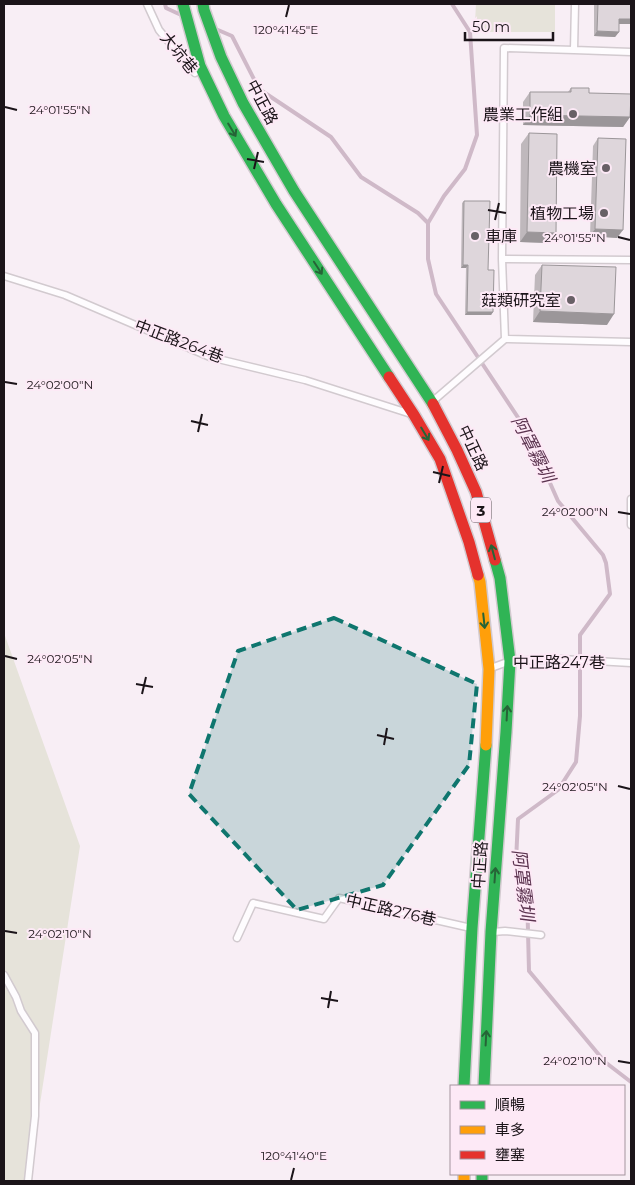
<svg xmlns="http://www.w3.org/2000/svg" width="635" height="1185" viewBox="0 0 635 1185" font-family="Montserrat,'Noto Sans TC',sans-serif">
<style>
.green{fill:#e6e3da}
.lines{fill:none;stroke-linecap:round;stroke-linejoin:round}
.stream{stroke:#cfb9c8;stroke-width:4}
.lane-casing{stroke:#d2cacf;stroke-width:9}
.fast-casing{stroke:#d2cacf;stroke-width:14}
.slow-casing{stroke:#d2cacf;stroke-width:14}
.jam-casing{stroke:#d2cacf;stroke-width:14}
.lane{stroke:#fefcfe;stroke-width:6}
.fast{stroke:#30b455;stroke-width:11}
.slow{stroke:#ff9f0a;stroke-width:11}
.jam{stroke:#e5322d;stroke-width:11}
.wall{fill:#bfb8bc}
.shaded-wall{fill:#9b9699}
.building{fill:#ded6db;stroke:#9b9699}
.oneway{stroke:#266437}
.marked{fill:#0f766e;fill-opacity:0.2;stroke:#0f766e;stroke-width:4;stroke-dasharray:10 6;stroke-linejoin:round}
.ticks{fill:none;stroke:#1b1419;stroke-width:2}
.poi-dot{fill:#686066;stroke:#fde9f6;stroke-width:2}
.labels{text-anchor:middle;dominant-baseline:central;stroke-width:4;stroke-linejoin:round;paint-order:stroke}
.shield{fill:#fde9f6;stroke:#5f545b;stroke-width:1}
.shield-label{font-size:15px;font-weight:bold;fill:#1b1419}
.street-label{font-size:16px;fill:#1b1419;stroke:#fde9f6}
.poi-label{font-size:16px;fill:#1b1419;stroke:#fde9f6;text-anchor:end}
.water-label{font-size:18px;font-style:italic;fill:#5c3450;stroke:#fde9f6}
.ticks-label{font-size:12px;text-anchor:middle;fill:#1b1419;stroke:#fde9f6;stroke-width:4;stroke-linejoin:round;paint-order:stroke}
</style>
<rect width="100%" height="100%" fill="#f8eef5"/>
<path class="green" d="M476 4H555V32H480L475 22Z
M4 633 80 846 28 1181H4Z"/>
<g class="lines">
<path class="stream" d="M165 4 166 8 179 14
M452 4 470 32 477 135 465 169 444 196 428 223V259L436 294 527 431 558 501 603 555 606 563 610 594 580 635V716L576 762 558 790 518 819 516 861 527 892 529 971 605 1062 631 1082
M218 30 232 36 259 89 331 137 361 177 418 213 428 223"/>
<defs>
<path id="lane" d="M147 4 159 30 195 73
M574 50 631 52
M502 259 631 260
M4 276 65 295 210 357 305 380 408 413
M505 339 631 342
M433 401 505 339 502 259 504 48 574 50 575 4
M631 499V525
M491 668 510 661 561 659 631 663
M493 932 505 931 541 935
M237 938 253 903 324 919 339 898 471 928
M4 975 16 997 21 1011 35 1033V1116L28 1181"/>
<path id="fast" d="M183 4 200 66 224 116 276 204 389 377
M203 4 204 10 221 57 243 103 294 191 433 404
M464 1086 472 928 486 745
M484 1086 491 932 506 732 510 661 500 578 495 560
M482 1174V1181"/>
<path id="slow" d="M478 575 480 582 489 669 486 745
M464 1174V1181"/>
<path id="jam" d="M389 377 414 415 440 459 469 542 478 575
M433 404 457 450 476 492 495 560"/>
</defs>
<use href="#lane" class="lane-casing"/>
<use href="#fast" class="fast-casing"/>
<use href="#slow" class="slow-casing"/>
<use href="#jam" class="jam-casing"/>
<use href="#lane" class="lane"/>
<use href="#fast" class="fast"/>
<use href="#slow" class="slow"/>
<use href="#jam" class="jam"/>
</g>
<path class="wall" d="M594 4H631V24H619V32L615 37 594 36Z
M571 88 589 93 630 117 623 127 523 125V102L530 92H568Z
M529 133 556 233 548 243 520 242 521 144Z
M598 138 617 238 590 236 593 146Z
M464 201 488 270 493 312 491 315H465L466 268H461L462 203Z
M542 265 607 325 533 322 535 275Z"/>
<path class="shaded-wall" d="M619 19H631V24H615Z
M597 31 619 32 615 37 594 36Z
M530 115 630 117 623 127 523 125Z
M595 229 623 230 617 238 590 236Z
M527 232 556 233 548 243 520 242Z
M463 265H468L466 268H461Z
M540 311 614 314 607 325 533 322Z
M467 312H493L491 315H465Z"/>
<path class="building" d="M598 4H631V19H619V32L597 31Z
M571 88H589V93L631 94 630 117 530 115V92H571Z
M529 133 557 134 556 233 527 232Z
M598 138 626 139 623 230 595 229Z
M464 201H490L488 270H494L493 312H467L468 265H463Z
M542 265 616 267 614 314 540 311Z"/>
<defs><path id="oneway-shaft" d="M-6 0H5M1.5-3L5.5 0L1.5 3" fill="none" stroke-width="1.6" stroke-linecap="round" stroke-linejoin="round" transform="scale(1.25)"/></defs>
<g class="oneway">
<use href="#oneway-shaft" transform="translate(232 130) rotate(59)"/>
<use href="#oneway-shaft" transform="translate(318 268) rotate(57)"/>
<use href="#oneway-shaft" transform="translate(425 434) rotate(59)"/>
<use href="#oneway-shaft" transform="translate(493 552) rotate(-105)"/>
<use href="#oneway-shaft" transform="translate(484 621) rotate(84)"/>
<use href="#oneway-shaft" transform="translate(507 713) rotate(-87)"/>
<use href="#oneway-shaft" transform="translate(495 875) rotate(-86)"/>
<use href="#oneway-shaft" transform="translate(486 1038) rotate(-87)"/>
</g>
<path class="marked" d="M334 618 477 684 469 765 383 885 297 910 189 794 238 651Z"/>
<path class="ticks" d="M286 17 289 5M5 107 17 110M247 159 264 162M254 169 258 152M488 210 506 213M495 220 499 203M618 237 630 240M5 382 17 384M191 421 208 425M198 432 202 414M433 472 450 476M439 483 443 466M618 512 630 514M5 656 17 659M136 684 153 687M142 694 146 677M377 735 394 739M384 745 387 728M618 786 630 789M5 931 17 933M321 998 338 1001M328 1008 331 991M618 1061 630 1063M291 1180 294 1168"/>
<g class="poi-dot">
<circle cx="573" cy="114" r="5"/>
<circle cx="606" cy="168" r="5"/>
<circle cx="604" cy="213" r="5"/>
<circle cx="475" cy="236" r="5"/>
<circle cx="571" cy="300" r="5"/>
</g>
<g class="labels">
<rect class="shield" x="471" y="497.5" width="20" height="25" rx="4"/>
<g class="shield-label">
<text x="481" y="510">3</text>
</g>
<g class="street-label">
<text transform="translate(179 53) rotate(51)">大坑巷</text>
<text transform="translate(262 102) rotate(62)">中正路</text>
<text transform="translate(179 341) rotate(21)">中正路264巷</text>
<text transform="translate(473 448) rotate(65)">中正路</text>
<text x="559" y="662">中正路247巷</text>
<text transform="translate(480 865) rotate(-86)">中正路</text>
<text transform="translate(391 910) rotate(13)">中正路276巷</text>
</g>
<g class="poi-label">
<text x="563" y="114">農業工作組</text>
<text x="596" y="168">農機室</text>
<text x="594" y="213">植物工場</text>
<text x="485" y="236" text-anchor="start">車庫</text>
<text x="561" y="300">菇類研究室</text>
</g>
<g class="water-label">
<text transform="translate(533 449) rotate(63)">阿罩霧圳</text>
<text transform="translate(523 885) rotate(83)">阿罩霧圳</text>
</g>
</g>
<g class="ticks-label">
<text x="286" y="34">120°41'45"E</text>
<text x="60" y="114">24°01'55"N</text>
<text x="575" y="242">24°01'55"N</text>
<text x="60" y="389">24°02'00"N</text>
<text x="575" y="516">24°02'00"N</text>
<text x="60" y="663">24°02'05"N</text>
<text x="575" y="791">24°02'05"N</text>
<text x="60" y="938">24°02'10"N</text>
<text x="575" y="1065">24°02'10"N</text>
<text x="294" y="1160">120°41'40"E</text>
</g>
<rect width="635" height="1185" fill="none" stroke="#1b1419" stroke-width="10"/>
<rect x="450" y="1085" width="175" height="90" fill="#fde9f6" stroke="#a3949e"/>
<rect x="460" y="1101" width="25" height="8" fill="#30b455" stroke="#a3949e"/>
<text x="495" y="1110" font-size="15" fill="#1b1419">順暢</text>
<rect x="460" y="1126" width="25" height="8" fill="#ff9f0a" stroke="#a3949e"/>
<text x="495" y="1135" font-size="15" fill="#1b1419">車多</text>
<rect x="460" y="1151" width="25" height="8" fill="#e5322d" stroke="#a3949e"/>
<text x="495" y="1160" font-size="15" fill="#1b1419">壅塞</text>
<path d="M465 32v8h88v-8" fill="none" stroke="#1b1419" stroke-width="2.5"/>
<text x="472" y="32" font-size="15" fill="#1b1419" stroke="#fde9f6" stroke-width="4" paint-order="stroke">50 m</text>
</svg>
